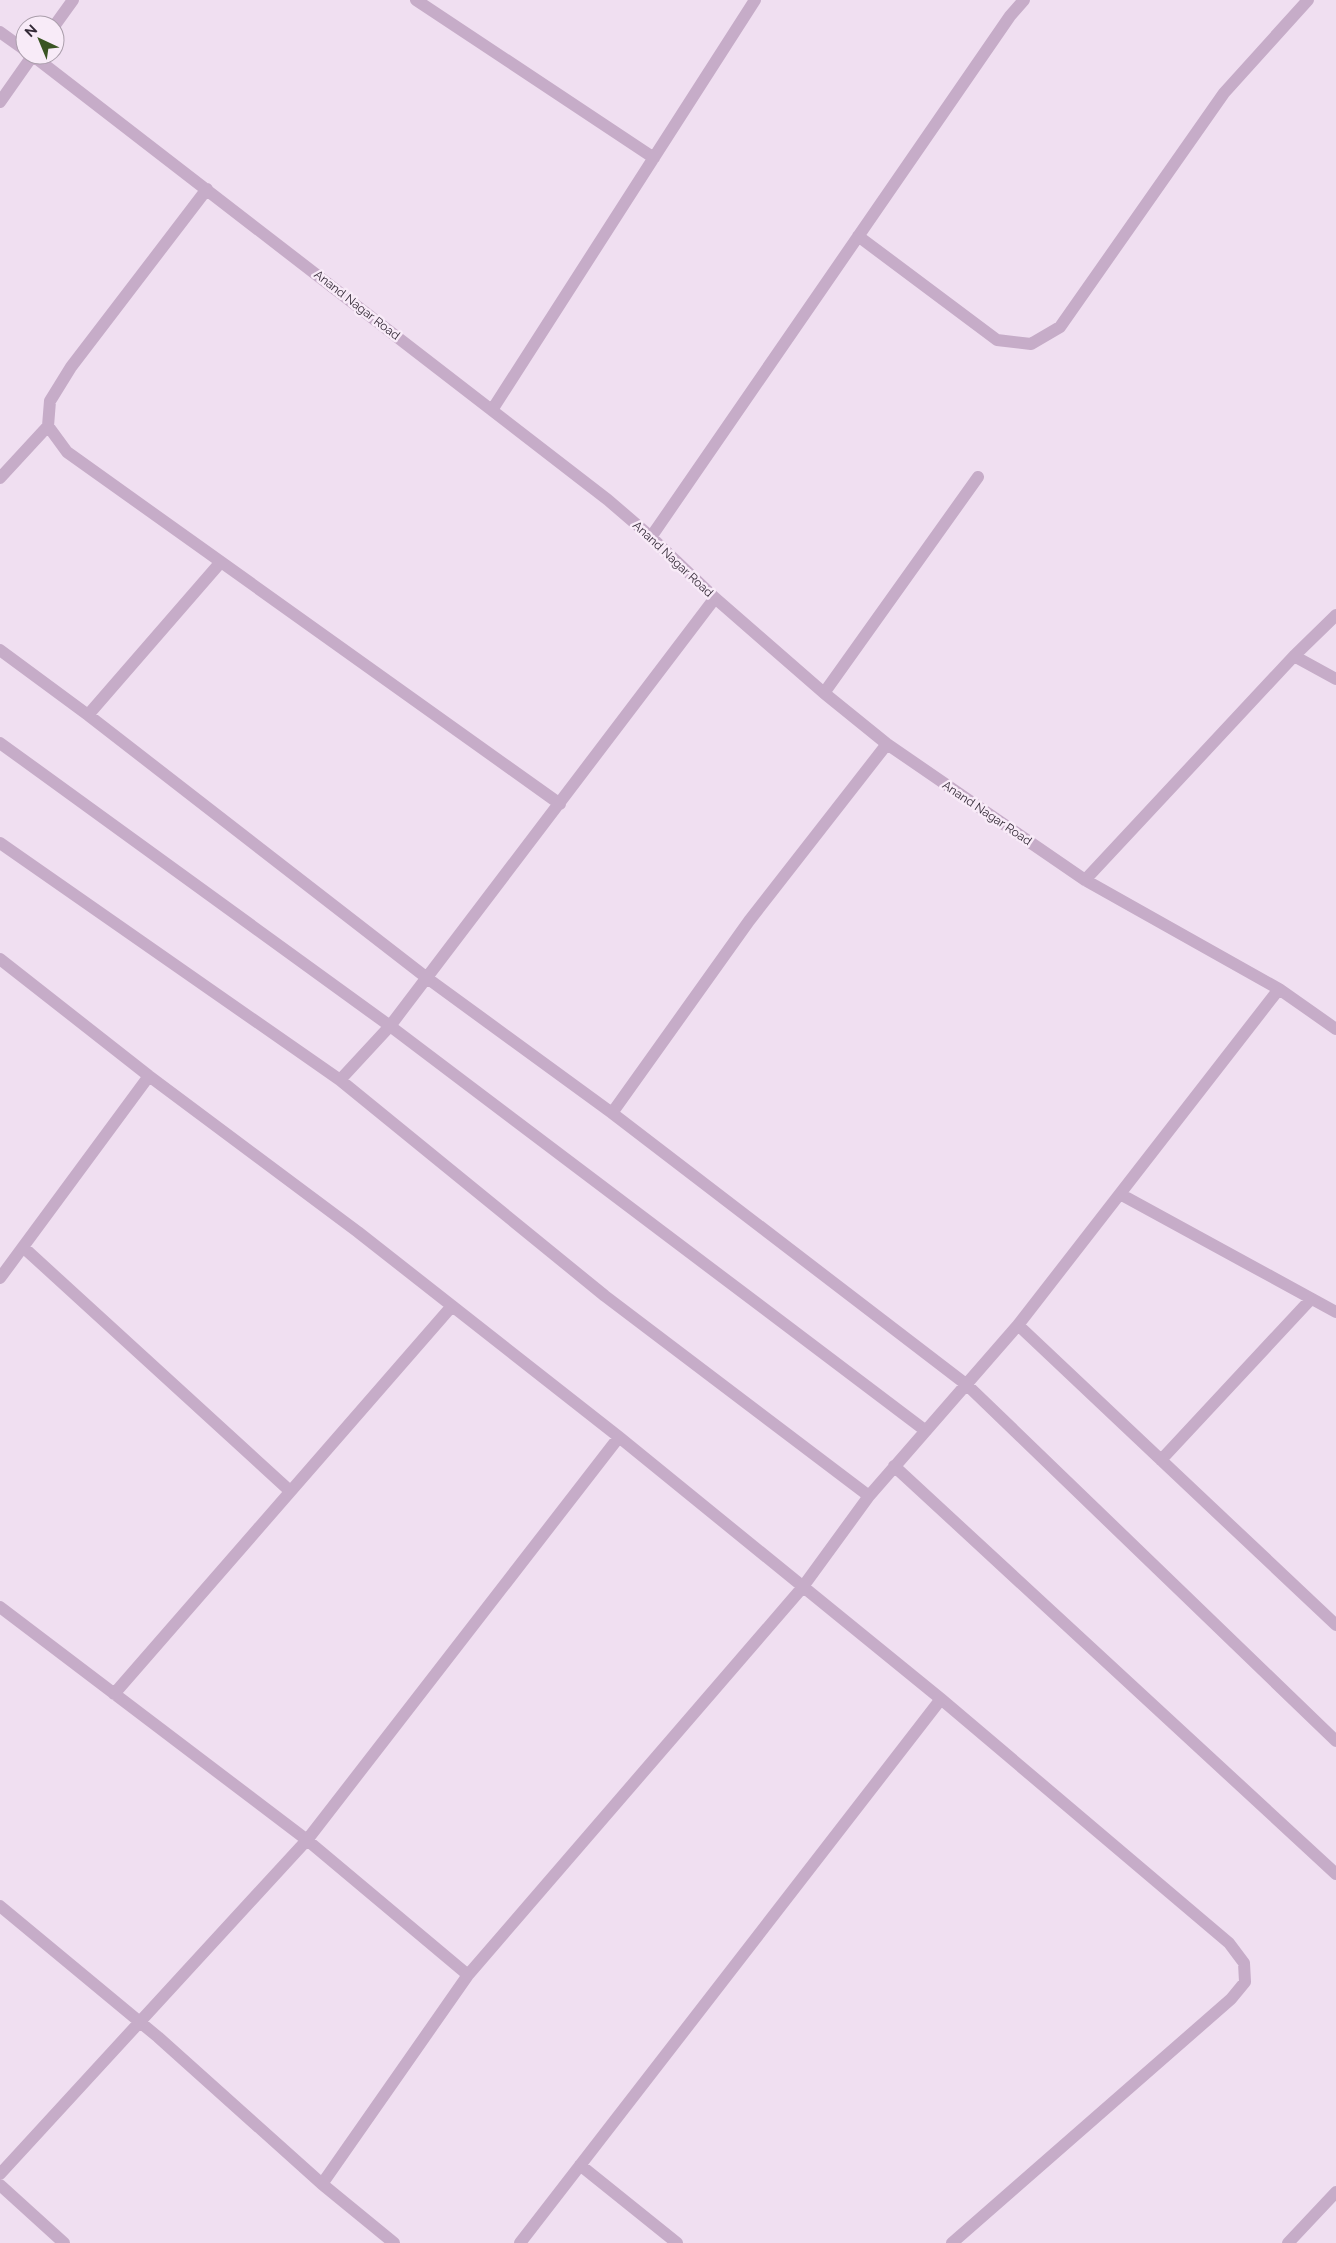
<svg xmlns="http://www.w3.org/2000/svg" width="1336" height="2243" viewBox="0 0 1336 2243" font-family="Raleway,sans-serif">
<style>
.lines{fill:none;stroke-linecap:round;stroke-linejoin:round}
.minor{stroke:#c6acc8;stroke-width:12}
.labels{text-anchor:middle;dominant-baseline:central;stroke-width:5;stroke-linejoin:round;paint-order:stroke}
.street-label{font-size:12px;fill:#342a37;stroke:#f8ebf8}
</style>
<rect width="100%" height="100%" fill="#f0dff1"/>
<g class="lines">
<path class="minor" d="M416 0 654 158
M55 25 73 0
M0 32 25 50
M32 55 608 500 651 537 715 598 824 693 887 744 1085 880 1279 989 1336 1029
M0 102 33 55
M207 189 71 367 50 401 48 426 67 452 560 804
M858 236 997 340 1031 344 1060 327 1224 93 1308 0
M492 410 755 0
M0 478 48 426
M651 537 1010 16 1024 0
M0 650 88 715 427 978 612 1113 967 1385 1336 1741
M1294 656 1336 679
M824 693 978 477
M88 715 220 563
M0 743 390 1026 926 1431
M0 843 340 1080 605 1296 869 1496
M1085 880 1294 656 1336 615
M0 959 149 1076 358 1232 619 1437 941 1699 1229 1943 1244 1963 1245 1982 1231 1999 952 2243
M340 1080 390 1026 715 598
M612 1113 749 921 887 744
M1120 1194 1336 1312
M23 1247 290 1491
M0 1278 149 1076
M1018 1325 1336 1625
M1161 1460 1311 1299
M894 1466 1336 1874
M0 1607 307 1840 468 1975
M114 1694 452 1306
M0 1906 158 2037 322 2184 394 2243
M580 2165 677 2243
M0 2174 307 1840 619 1437
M322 2184 468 1975 802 1588 869 1496 1018 1325 1279 989
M0 2185 64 2243
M520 2243 941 1699
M1288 2243 1336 2192"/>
</g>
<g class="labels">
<g class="street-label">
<text transform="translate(357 305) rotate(38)">Anand Nagar Road</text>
<text transform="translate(673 559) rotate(43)">Anand Nagar Road</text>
<text transform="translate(987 813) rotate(34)">Anand Nagar Road</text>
</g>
</g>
<g transform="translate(40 40) rotate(316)"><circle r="24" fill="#f8ebf8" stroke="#aa9eab"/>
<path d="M0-4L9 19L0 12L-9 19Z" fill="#3a5423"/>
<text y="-8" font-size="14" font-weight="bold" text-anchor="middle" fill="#342a37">N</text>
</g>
</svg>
